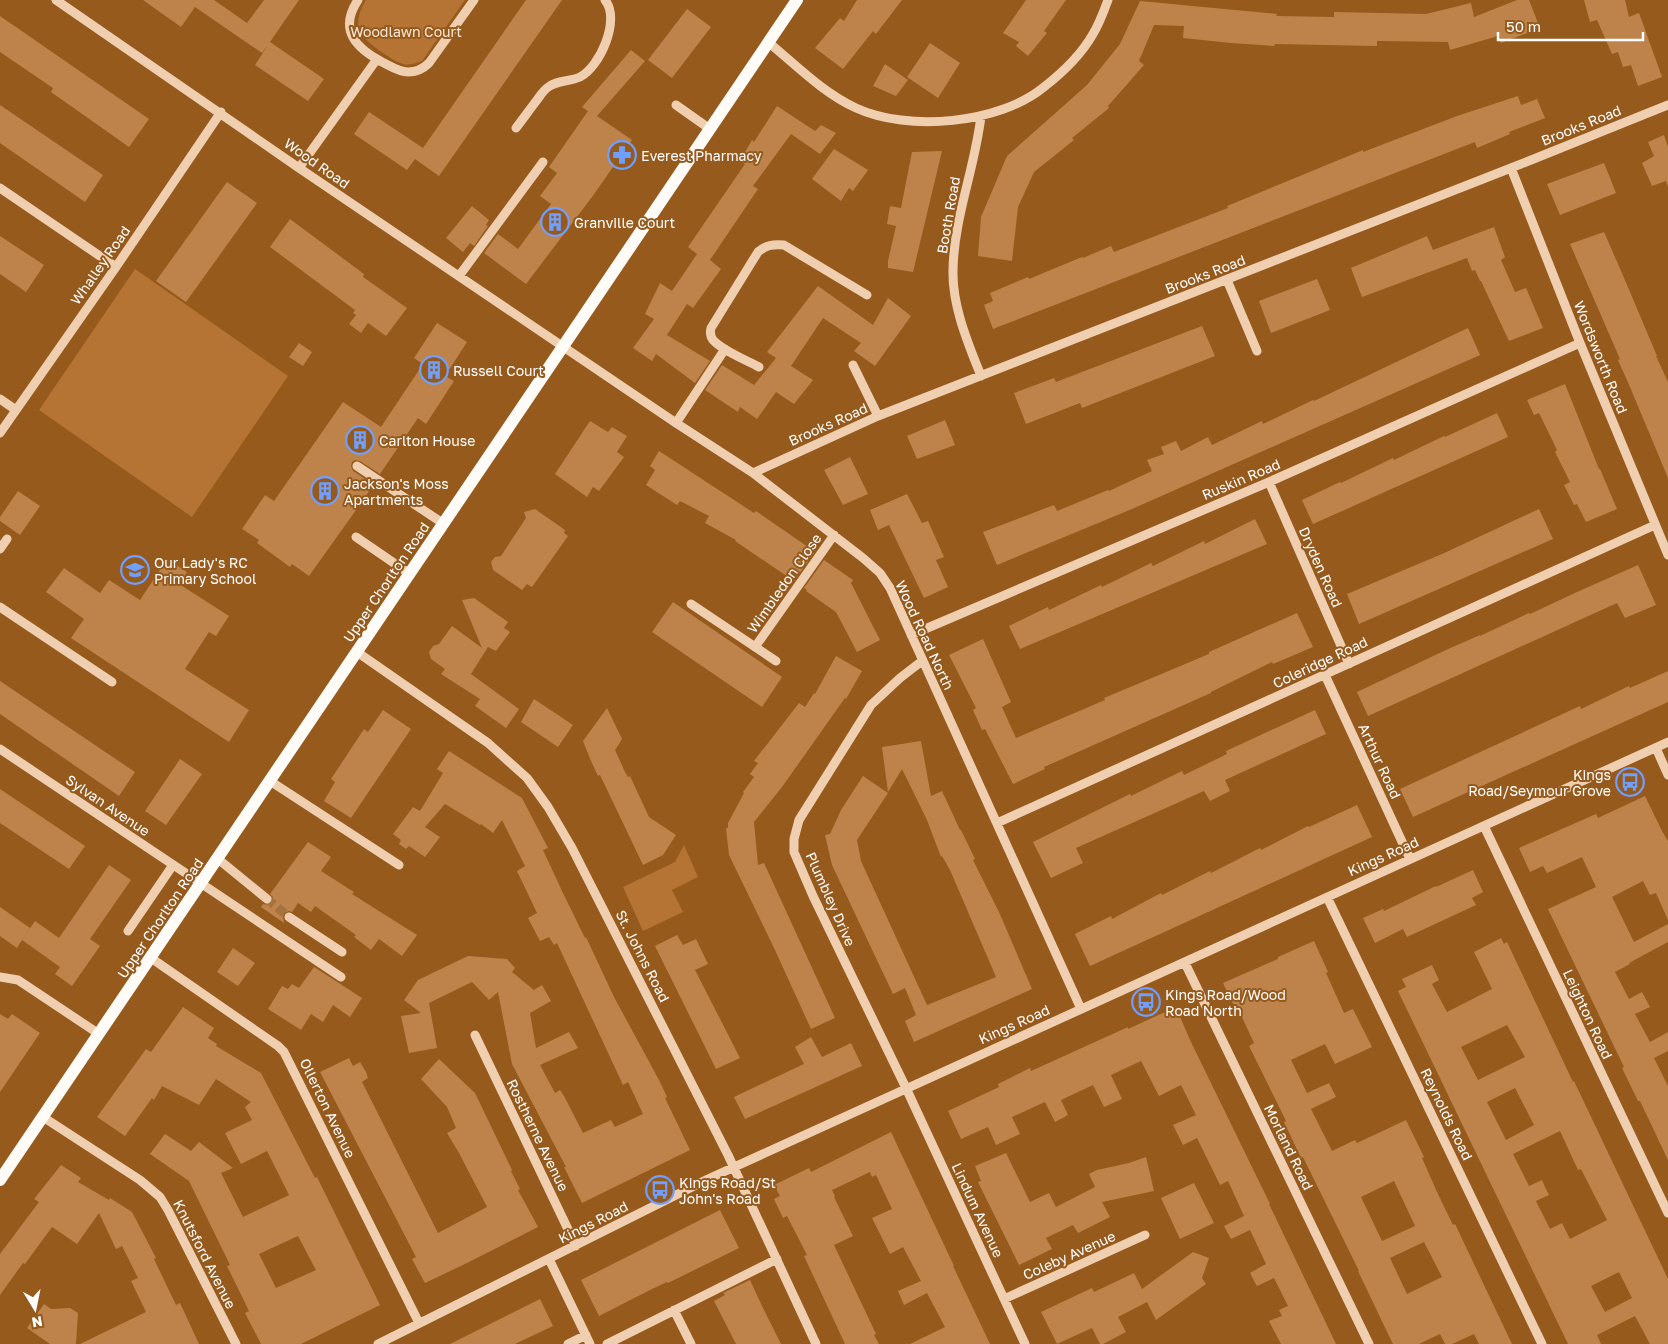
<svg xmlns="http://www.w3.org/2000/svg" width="1668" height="1344" viewBox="0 0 1668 1344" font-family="'Golos Text',sans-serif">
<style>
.green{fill:#b57334}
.building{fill:#be834a;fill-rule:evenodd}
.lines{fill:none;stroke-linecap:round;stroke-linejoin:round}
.minor-tunnel{stroke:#a6733f;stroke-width:9;stroke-dasharray:9 4.5;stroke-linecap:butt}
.minor{stroke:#efcfb0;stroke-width:9}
.major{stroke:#fffcf8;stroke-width:12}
.labels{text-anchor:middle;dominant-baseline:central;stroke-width:4;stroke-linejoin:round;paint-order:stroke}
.park-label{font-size:14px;fill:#fbe8d7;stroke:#965a1d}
.street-label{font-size:14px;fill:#fff;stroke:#965a1d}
.poi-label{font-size:14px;fill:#fff;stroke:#965a1d;text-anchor:start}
</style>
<rect width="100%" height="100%" fill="#965a1d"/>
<path class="green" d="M366 0H465L422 61C416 63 409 66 403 64 390 60 369 43 360 34 356 21 359 12 366 0Z
M135 269 288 376 192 517 39 410Z
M684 845 698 877 672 890 683 912 643 931 623 887 675 862Z"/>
<path class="building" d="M143 0H214L247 23 264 0H299L270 42 324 79 308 101 255 65 268 45 262 53 195 7 181 27Z
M526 0H562L439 176 415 159 407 170 354 134 369 112 423 148Z
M857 0H902L876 34 873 31 843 69 815 48 840 18 844 21Z
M1026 0H1066L1044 31 1047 33 1028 56 1016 46 1019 42 1003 33Z
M1517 0H1529L1540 28 1501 43 1498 36 1450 50 1448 42 1377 41V46L1275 44 1274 46 1231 43 1183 38 1184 26 1154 25 1139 61 1144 65 1108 106 1109 108 1072 138 1074 140 1034 172 1018 207 1012 261 978 256 981 217 1007 156 1087 85 1120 44 1140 1 1277 14 1276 16 1334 17V12L1426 14 1471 3 1474 17Z
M1584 0H1625L1629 17 1639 13 1662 77 1638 86 1631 65 1623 67 1618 52 1612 54 1597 20 1590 22Z
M687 9 711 27 672 78 648 60Z
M0 16 149 119 129 147 51 92 53 88 0 52Z
M930 43 960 63 938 98 907 77Z
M631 50 645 61 597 116 632 140 592 197 526 284 484 253 498 234 518 249 551 204 540 196 557 173 549 167 588 111 582 107Z
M885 64 908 80 896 96 873 86Z
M1518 96 1521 105 1537 99 1545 118 1509 132 1510 134 1477 148 1475 142 993 329 984 305 993 301 990 293 1028 277 1029 279 1082 257 1083 258 1111 246 1114 252 1228 208 1227 206 1363 150V152L1457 116Z
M0 105 103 175 85 202 0 143Z
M777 106 815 131 821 125 836 133 820 154 791 134 753 186 758 189 710 260 721 269 693 308 687 304 667 335 710 361 695 383 656 354 652 361 633 348 654 319 645 314 660 283 672 291 697 254 688 247 745 164 740 161 752 140 754 142Z
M1664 135 1668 147V187L1666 181 1652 186 1642 163 1654 156 1648 142Z
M834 149 868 170 853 191 849 188 841 201 812 179Z
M942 151 913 272 888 268V261L896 226 887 224 890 206 901 208 912 152Z
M1604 163 1616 193 1560 215 1547 184Z
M227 182 257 203 186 302 156 281Z
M472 206 489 220 486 225 488 226 474 246 470 243 463 252 446 238Z
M290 219 364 274 363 277 407 308 386 336 368 323 361 333 349 324 356 315 353 313 355 310 270 247Z
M1494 227 1505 257 1501 260 1515 292 1526 288 1543 328 1509 341 1481 281H1480L1475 270 1472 271 1467 258 1362 297 1351 268 1427 236 1433 250Z
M1604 232 1622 273 1657 356H1656L1668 382V478L1630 387 1618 360 1620 359 1570 244Z
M0 236 44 265 26 292 0 274Z
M1317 279 1330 310 1271 333 1259 301Z
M818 286 873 325 888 298 911 316 875 366 854 351 861 343 823 318 791 366 813 380 794 404 776 392 757 419 740 407 738 412 705 390 722 365 754 385 776 358 767 352Z
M437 323 467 342 445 376 454 381 426 424 418 418 380 474 360 461 355 460 352 462 351 466 353 471 373 484 366 496 309 576 292 564 290 567 257 543 259 540 242 529 265 495 274 501 343 402 381 427 423 364 414 358Z
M1202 326 1215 356 1082 408 1080 403 1026 424 1014 393 1054 378 1056 382Z
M1468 328 1480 355 1132 509 997 565 983 532 1054 505 1057 511 1108 490 1109 491 1152 471 1147 460 1164 454 1161 447 1176 441 1181 451 1208 437 1212 445 1262 421 1263 424 1313 400 1314 401Z
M299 343 312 352 303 366 289 357Z
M1565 384 1599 469H1600L1617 509 1586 522 1577 504 1574 505 1564 485 1570 482 1555 452 1557 450 1539 413 1534 415 1527 400Z
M1497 413 1508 437 1313 524 1302 500 1340 482 1341 483 1393 458 1394 460 1444 436 1445 437Z
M945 420 955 445 917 459 907 436Z
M590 421 608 432 612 427 627 436 617 452 624 457 599 491 593 487 587 497 555 474Z
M659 451 754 513 756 511 811 549V550L814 553 794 581 735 541 736 540 705 523 709 516 680 501 677 505 646 485 655 470 650 466Z
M850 457 868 494 843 505 824 470Z
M18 491 40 506 20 535 0 521V517Z
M907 494 922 523 928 521 944 557 936 560 948 587 924 598 889 525 878 530 870 510Z
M535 509 565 530 564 533 568 536 532 587 527 584 522 590 493 570 491 562 495 557 501 556 526 518 524 512Z
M1539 509 1553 539 1359 624 1347 594 1442 554Z
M1255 519 1267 544 1020 649 1009 626 1048 607 1049 610 1101 585 1102 587 1151 563 1153 566 1204 541 1205 544Z
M167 559 187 572 179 584 229 616 216 636 209 632 185 669 249 710 229 742 71 638 84 619 46 592 64 568 100 593 109 580 140 600Z
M824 560 853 580 851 583 880 640 857 652 836 612 806 591 807 590 804 588Z
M1638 565 1656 605 1625 618 1617 603 1368 716 1357 692 1446 650 1480 635V636L1529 613 1530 614 1577 592Z
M474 598 508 622 504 628 510 632 496 651 488 647 471 674 519 709 506 728 475 706 480 699 441 674 445 669 431 659 429 652 433 646 439 644 452 626 482 648 462 600Z
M673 602 782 677 762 707 652 632Z
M1297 613 1313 647 1273 664 1272 662 1211 692V693L1044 767 1045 769 1013 784 985 729 982 730 973 710 976 708 949 655 983 639 1011 702 1002 707 1016 738 1105 700 1104 698 1209 654V652Z
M836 656 862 671 846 699 845 698 782 787 754 822 758 865 764 863 835 1018 811 1029 775 950 729 855 726 828H728V823L744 793 743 792 754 777 750 774 758 763 754 761 799 703 805 707 814 693 815 694Z
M1668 671V702L1413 817 1400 789 1580 706 1581 709 1629 686 1630 688Z
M0 681 135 772 119 796 0 714Z
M534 699 573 725 558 747 521 722Z
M607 708 622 739 615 750 625 772 628 777 630 776 649 817 676 835 663 855 643 865 600 775 598 776 591 761 583 741Z
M383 710 411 729 351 818 324 801 335 782 331 779 364 729 368 732Z
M1315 710 1326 734 1225 780 1230 791 1210 801 1204 791 1076 848 1083 863 1051 878 1033 842 1130 794 1131 796 1182 771 1184 775 1227 754 1226 751Z
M921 741 931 796 942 791 960 830H961L975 859 973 860 999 912 1032 989 914 1042 905 1021 916 1015 905 988 893 994 832 865 825 835 830 834 841 810 863 776 888 793 857 840 861 861 927 1005 996 977 950 870 942 856 941 857 927 820 902 769 888 792 882 747Z
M449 751 522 798 548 848 543 850 562 891 585 938 586 937 614 997 659 1080 667 1097 665 1098 690 1150 582 1203 564 1167H566L512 1064 498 992 489 1000 472 982 429 1003 437 1048 409 1053 401 1016 421 1013 404 1000 418 980 468 956 507 959 515 968 512 972 534 990 542 985 551 1001 530 1013 536 1048 569 1032 578 1048 540 1065 555 1093 560 1090 564 1096 583 1133 611 1120 615 1127 643 1114 628 1082 623 1085 557 943 554 945 549 937 540 941 528 918 537 913 517 871 525 866 502 820 493 833 481 824 480 825 445 804 425 827 440 837 425 857 409 846 406 849 399 844 401 840 393 834 413 807 420 811 443 773 437 769Z
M180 759 202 774 166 825 145 811Z
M0 789 85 846 69 869 0 823Z
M1645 796 1662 831 1668 841V920L1656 893 1650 895 1643 881 1612 897 1634 942 1668 924V942L1629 963 1630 964 1615 972 1629 999 1642 992 1650 1007 1635 1014 1650 1042 1668 1032V1051L1654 1058 1668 1086V1160L1640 1101H1638L1622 1068 1624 1067 1548 909 1596 887 1582 857 1547 873 1543 866 1530 872 1519 848 1596 814 1598 818Z
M1357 805 1372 837 1090 966 1075 934 1111 916 1112 919 1161 893 1162 895 1210 871 1211 873 1260 848 1261 850 1308 826 1309 827Z
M308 842 331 857 321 871 354 892 352 894 417 935 402 956 379 939 371 950 354 937 356 935 315 906 311 912 298 903 292 912 289 911 284 913 283 917 284 923 261 907 263 904 269 905 272 903 273 897 270 894Z
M109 865 131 880 90 939 100 946 72 986 55 974 60 967 22 940 17 948 0 936V907L30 928 22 940 35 921 59 938Z
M1473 870 1483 892 1472 898 1476 905 1407 937 1403 929 1375 943 1363 918 1383 909 1384 911 1436 886V887Z
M677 935 683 945 696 939 708 964 695 970 740 1058 716 1069 655 946Z
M1501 938 1504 944 1507 942 1573 1082 1574 1081 1668 1279V1344H1650L1635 1316 1597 1335 1601 1344H1568L1398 991 1406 987 1402 979 1432 965 1439 980 1432 984 1447 1012 1492 989 1474 952ZM1507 1025 1525 1057 1478 1080 1461 1047ZM1515 1088 1534 1125 1506 1140 1487 1102ZM1560 1131 1578 1170 1581 1169 1607 1220 1570 1239 1562 1223 1550 1229 1536 1201 1549 1195 1545 1187 1542 1180 1529 1186 1513 1154ZM1619 1272 1632 1298 1605 1312 1591 1286Z
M1314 941 1328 972 1326 973 1344 1013 1353 1009 1372 1047 1335 1064 1325 1044 1291 1060 1307 1093 1329 1083 1336 1097 1311 1109 1332 1151 1355 1140 1357 1143 1406 1120 1424 1157 1422 1158 1437 1192 1453 1225 1455 1224 1512 1344H1479L1474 1334 1452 1344H1445L1440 1334 1419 1344H1393L1390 1338 1358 1271H1359L1303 1157 1301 1158 1284 1122 1286 1121 1249 1046 1254 1043 1240 1013 1238 1014 1223 983 1278 959V957ZM1394 1181 1415 1226 1382 1241 1361 1197ZM1424 1242 1442 1277 1407 1294 1390 1258Z
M233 948 255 963 238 986 217 972Z
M314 967 362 998 350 1017 333 1005 323 1022 311 1014 301 1030 268 1009 282 986 288 989 292 984 299 988Z
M183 1007 214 1028 208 1038 217 1044 216 1046 261 1073 315 1178 317 1177 380 1305 301 1344H261L245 1313 249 1311 227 1266 230 1265 189 1181 150 1154 165 1134 191 1151 199 1142 233 1168 221 1173 243 1217 289 1195 267 1151 241 1164 225 1133 252 1120 245 1107 251 1102 216 1079 199 1105 162 1086 154 1100 152 1098 125 1136 97 1117 146 1049 151 1052ZM298 1236 316 1270 276 1288 259 1254Z
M1176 1007 1190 1040 1270 1204H1269L1336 1344H1281L1269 1321 1282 1316 1279 1310 1288 1306 1274 1278 1257 1286 1253 1279 1250 1273 1266 1264 1250 1230 1231 1239 1224 1226 1244 1216 1228 1181 1220 1185 1197 1138 1183 1145 1173 1125 1196 1115 1181 1085 1159 1096 1141 1061 1111 1075 1122 1099 1104 1107 1093 1085 1061 1100 1068 1115 1055 1122 1045 1102 1012 1117 1020 1134 996 1145 988 1127 961 1139 948 1111 999 1087 998 1084 1030 1068 1031 1071 1128 1027V1029Z
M0 1014 8 1019 12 1014 40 1033 0 1092Z
M811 1037 822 1057 851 1043 862 1066 745 1119 734 1097 804 1064 795 1047Z
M349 1058 353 1066 360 1062 366 1072 368 1078 362 1082 438 1233 487 1207 459 1153 447 1133 456 1128 447 1107 421 1079 439 1059 475 1093 512 1170 511 1171 520 1189 518 1190 538 1227 467 1263 425 1283 412 1259 416 1257 320 1072Z
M891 1132 954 1266H953L990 1344H910L945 1327 927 1293 904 1305 898 1291 921 1281 903 1247 890 1254 872 1218 892 1209 876 1175 872 1177 870 1172 832 1190 835 1196 834 1197 853 1236 834 1245 876 1334 874 1335 879 1344H845L804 1256 807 1255 787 1216 783 1218 774 1199 780 1196 774 1185 809 1168 811 1172Z
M1006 1153 1030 1202 1049 1193 1056 1207 1095 1187 1089 1174 1097 1170 1129 1163 1146 1157 1154 1191 1102 1202 1110 1217 1078 1233 1073 1225 1046 1238 1052 1249 1019 1265 978 1182 981 1181 975 1166Z
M61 1165 81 1178 78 1182 109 1200 110 1198 132 1212 156 1258 154 1259 176 1305 180 1303 199 1344H80L146 1312 131 1281 138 1278 122 1246 116 1249 99 1213 77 1244 52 1227 25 1264 23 1263 0 1295V1254L39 1202 34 1199Z
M1194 1183 1214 1223 1180 1239 1161 1198Z
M720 1210 739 1248 668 1283 667 1282 652 1289 599 1316 581 1280Z
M1193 1252 1209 1258 1202 1278 1206 1284 1156 1320 1147 1302 1118 1317 1126 1332 1103 1344H1100L1092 1328 1057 1344 1041 1312 1092 1288 1094 1292 1134 1273 1142 1289Z
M750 1280 762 1306 781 1344H736L714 1301 725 1295 723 1293Z
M540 1299 553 1326 515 1344H450Z
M44 1304 51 1309 70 1308 78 1313 76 1344H50L27 1328Z"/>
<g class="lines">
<path class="minor-tunnel" d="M267 899 289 917"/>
<path class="minor" d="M56 0 299 168 676 423 753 473 863 558 880 573 890 588 1081 1009
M358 0C338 30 356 48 382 62 390 66 399 72 408 72 416 72 424 68 429 63L474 0
M768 42C796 65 823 93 856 108 908 132 999 124 1044 87 1062 73 1081 55 1093 34 1099 24 1104 11 1108 0
M676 105 710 129
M516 128C523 119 530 109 537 100 540 96 543 91 547 88 556 80 569 82 580 77 600 67 621 19 605 0
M299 168 377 59
M1511 168 1580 343 1668 555
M0 188 116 267
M459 276 543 162
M1227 280 1257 351
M853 365 878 416
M759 367C746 360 723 351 713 340 710 336 710 332 711 328L758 252C766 245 773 244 784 245L867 295
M981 376C968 343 952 306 953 270 954 217 975 168 981 116
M0 399 16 410
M676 423 725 349
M0 433 116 267 221 112
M357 466 444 524
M753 473 878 416 1511 168 1668 105
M1269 482 1349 664
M356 537 410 574
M0 549 7 539
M691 604 776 661
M0 607 112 682
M911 635 1269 482 1580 343
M755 647 834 535
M357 652 488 743 527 778 548 807 572 848 728 1155 816 1344
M922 661 900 678 871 705 799 820 794 839V852L813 896 906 1088 1025 1344
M1325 675 1410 859
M1656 748 1668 775
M0 749 341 977
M270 781 399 865
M997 823 1655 525
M1484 826 1668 1213
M218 859 267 899
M1327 897 1542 1344
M289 917 342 952
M128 931 173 865
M151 958 278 1046 284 1052 419 1323
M1185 963 1369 1344
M0 977 18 980 99 1034
M475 1035 576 1246
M43 1117 140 1180 160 1197 168 1210 236 1344
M549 1259 590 1344
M1004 1299 1145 1235
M674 1310 691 1344
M378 1344 708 1179 1668 742
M568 1344 586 1335
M607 1344 777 1259"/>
<path class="major" d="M0 1180 797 0"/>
</g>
<defs>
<symbol id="pharmacy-ring" viewBox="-11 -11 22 22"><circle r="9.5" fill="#965a1d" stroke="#6fa0ff" stroke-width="1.5"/><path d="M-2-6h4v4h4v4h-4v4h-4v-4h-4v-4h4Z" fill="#6fa0ff"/></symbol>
<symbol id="building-ring" viewBox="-11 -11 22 22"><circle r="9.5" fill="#965a1d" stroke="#6fa0ff" stroke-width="1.5"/><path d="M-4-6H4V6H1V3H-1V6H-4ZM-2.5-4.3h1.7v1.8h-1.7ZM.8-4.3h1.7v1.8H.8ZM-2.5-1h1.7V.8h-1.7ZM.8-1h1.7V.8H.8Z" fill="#6fa0ff"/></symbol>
<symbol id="school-ring" viewBox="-11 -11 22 22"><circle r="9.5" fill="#965a1d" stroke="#6fa0ff" stroke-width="1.5"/><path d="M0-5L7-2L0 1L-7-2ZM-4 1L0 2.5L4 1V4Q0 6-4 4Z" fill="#6fa0ff"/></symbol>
<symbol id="bus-ring" viewBox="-11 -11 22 22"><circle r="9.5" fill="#965a1d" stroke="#6fa0ff" stroke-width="1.5"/><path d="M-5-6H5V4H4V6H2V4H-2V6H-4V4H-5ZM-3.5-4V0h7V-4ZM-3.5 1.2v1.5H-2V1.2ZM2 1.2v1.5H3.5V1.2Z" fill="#6fa0ff"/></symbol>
</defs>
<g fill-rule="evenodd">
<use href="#pharmacy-ring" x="606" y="139" width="32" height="32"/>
<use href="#building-ring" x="539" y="206" width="32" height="32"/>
<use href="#building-ring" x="418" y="354" width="32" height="32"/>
<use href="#building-ring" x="344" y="424" width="32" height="32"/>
<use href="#building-ring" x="309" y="475" width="32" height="32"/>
<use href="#school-ring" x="119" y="554" width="32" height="32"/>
<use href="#bus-ring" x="1614" y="766" width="32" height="32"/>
<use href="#bus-ring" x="1130" y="986" width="32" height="32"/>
<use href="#bus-ring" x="644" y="1174" width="32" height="32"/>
</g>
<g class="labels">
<g class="park-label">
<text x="406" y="31">Woodlawn Court</text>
</g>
<g class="street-label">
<text transform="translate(1581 125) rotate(-22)">Brooks Road</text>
<text transform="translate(317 163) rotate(35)">Wood Road</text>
<text transform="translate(948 215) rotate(-80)">Booth Road</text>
<text transform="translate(100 265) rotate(-55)">Whalley Road</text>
<text transform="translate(1205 274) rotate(-21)">Brooks Road</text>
<text transform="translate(1601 357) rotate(68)">Wordsworth Road</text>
<text transform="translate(828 424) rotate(-24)">Brooks Road</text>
<text transform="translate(1241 479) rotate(-23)">Ruskin Road</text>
<text transform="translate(1321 567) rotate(66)">Dryden Road</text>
<text transform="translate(386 582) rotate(-56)">Upper Chorlton Road</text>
<text transform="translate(784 583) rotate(-55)">Wimbledon Close</text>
<text transform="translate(925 635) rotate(65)">Wood Road North</text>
<text transform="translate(1320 662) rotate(-25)">Coleridge Road</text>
<text transform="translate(1380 761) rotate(65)">Arthur Road</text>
<text transform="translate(108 805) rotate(34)">Sylvan Avenue</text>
<text transform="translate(1383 856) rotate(-24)">Kings Road</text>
<text transform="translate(831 899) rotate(66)">Plumbley Drive</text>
<text transform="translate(160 918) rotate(-56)">Upper Chorlton Road</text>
<text transform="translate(643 956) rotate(63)">St. Johns Road</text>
<text transform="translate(1588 1014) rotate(65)">Leighton Road</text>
<text transform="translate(1014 1024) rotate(-24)">Kings Road</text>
<text transform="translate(328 1108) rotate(64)">Ollerton Avenue</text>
<text transform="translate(1447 1114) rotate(64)">Reynolds Road</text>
<text transform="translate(538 1135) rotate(64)">Rostherne Avenue</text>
<text transform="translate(1289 1147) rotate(64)">Morland Road</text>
<text transform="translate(978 1210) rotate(65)">Lindum Avenue</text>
<text transform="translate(593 1222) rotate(-27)">Kings Road</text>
<text transform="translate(205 1254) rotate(63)">Knutsford Avenue</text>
<text transform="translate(1069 1255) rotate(-24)">Coleby Avenue</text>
</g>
<g class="poi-label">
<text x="641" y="155">Everest Pharmacy</text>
<text x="574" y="222">Granville Court</text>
<text x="453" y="370">Russell Court</text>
<text x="379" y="440">Carlton House</text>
<text x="344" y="483">Jackson's Moss<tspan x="344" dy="16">Apartments</tspan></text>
<text x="154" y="562">Our Lady's RC<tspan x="154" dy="16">Primary School</tspan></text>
<text x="1611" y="774" text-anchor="end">Kings<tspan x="1611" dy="16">Road/Seymour Grove</tspan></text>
<text x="1165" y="994">Kings Road/Wood<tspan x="1165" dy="16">Road North</tspan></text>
<text x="679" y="1182">Kings Road/St<tspan x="679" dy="16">John's Road</tspan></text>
</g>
</g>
<g transform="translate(35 1309) rotate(170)" stroke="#965a1d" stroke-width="4" paint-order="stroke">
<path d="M0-4L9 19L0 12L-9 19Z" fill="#ffffff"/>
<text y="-8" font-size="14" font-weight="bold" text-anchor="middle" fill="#ffffff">N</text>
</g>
<path d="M1498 32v8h145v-8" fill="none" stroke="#ffffff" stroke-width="2.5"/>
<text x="1506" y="32" font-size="15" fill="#ffffff" stroke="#965a1d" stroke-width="4" paint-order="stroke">50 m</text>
</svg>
